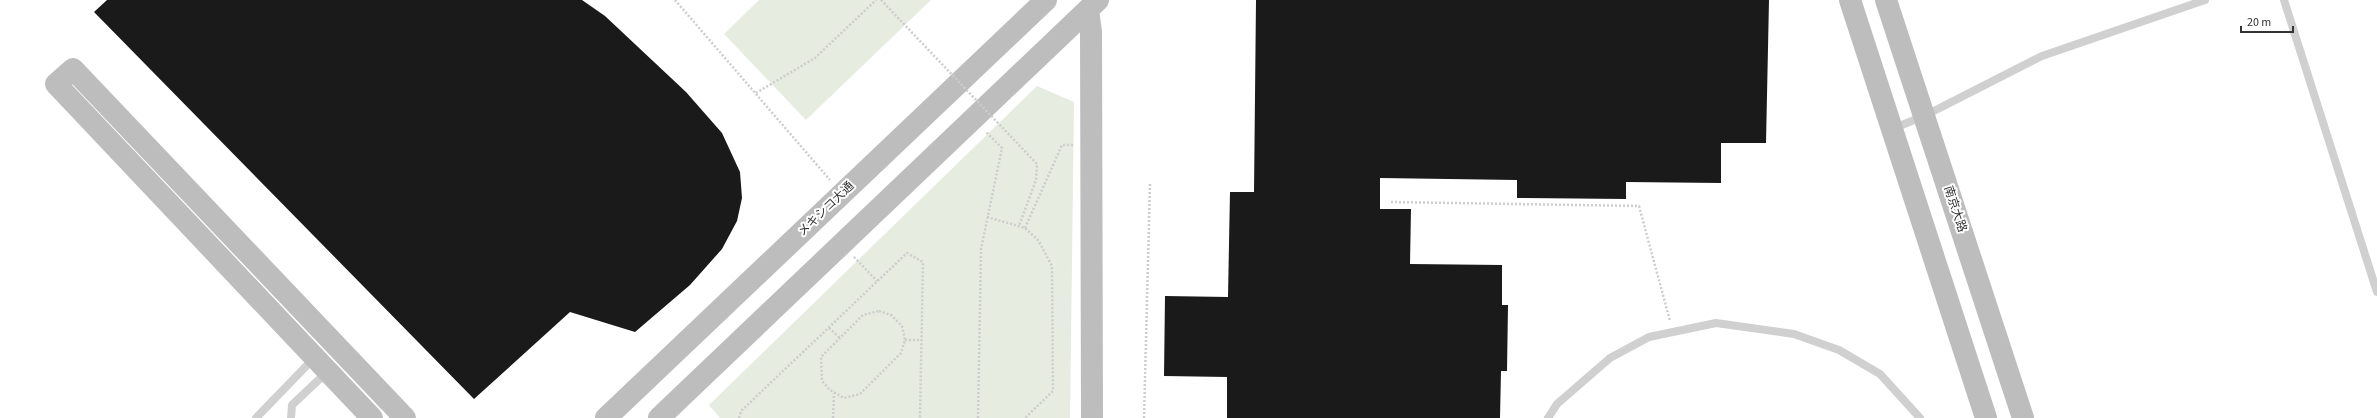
<svg xmlns="http://www.w3.org/2000/svg" width="2377" height="418" viewBox="0 0 2377 418" font-family="'Source Sans 3','Noto Sans JP',sans-serif">
<style>
.green{fill:#e6ecdf}
.building{fill:#1a1a1a}
.lines{fill:none;stroke-linecap:round;stroke-linejoin:round}
.path{stroke:#cdcdcd;stroke-width:2.5;stroke-dasharray:2 2;stroke-linecap:butt}
.lane{stroke:#d0d0d0;stroke-width:8}
.secondary{stroke:#bdbdbd;stroke-width:22}
.path-bridge{stroke:#cdcdcd;stroke-width:2.5;stroke-dasharray:2 2;stroke-linecap:butt}
.labels{text-anchor:middle;dominant-baseline:central;stroke-width:4;stroke-linejoin:round;paint-order:stroke}
.street-label{font-size:12px;fill:#333;stroke:#fff}
</style>
<rect width="100%" height="100%" fill="#fff"/>
<path class="green" d="M759 0H931L806 120 724 34Z
M1037 86 1074 102 1070 418H720L709 405Z"/>
<path class="building" d="M107 0H582L605 16 686 92 722 133 740 172 742 198 737 221 722 249 690 285 635 332 570 312 474 399 94 12Z
M1256 0H1769L1766 143H1721V183L1626 182V199L1517 198V180L1380 178V209H1411L1410 264 1502 265V305H1508L1507 371H1501L1500 418H1227V377L1164 376 1165 296 1228 297 1230 192H1254Z"/>
<g class="lines">
<path class="path" d="M675 0 830 180
M756 93 815 58 876 0
M1391 202 1639 206 1670 321
M987 217 1025 228 1038 240 1052 266 1053 391 1025 418
M1025 228 1062 145H1073
M854 257 877 281
M879 311 891 315 902 326 905 340 901 353 860 394 844 398 830 390 822 381 821 357 863 315Z
M829 328 840 338
M905 340H921
M739 418 741 411 907 253 923 262 920 418
M833 418 834 393
M978 418 981 249 1002 148 986 132
M1144 418 1150 184"/>
<path class="lane" d="M2284 0 2377 292
M1892 129 1924 116 2042 56 2205 0
M256 418 314 358
M291 418 292 405 327 372
M1548 418 1557 404 1610 358 1649 337 1716 323 1794 334 1839 350 1880 374 1920 418"/>
<path class="secondary" d="M1850 0 1986 418
M1886 0 2023 418
M1088 10 1091 32 1092 418
M372 418 56 84 73 69 405 418
M606 418 1046 0
M659 418 1098 0"/>
<path class="path-bridge" d="M881 0 1037 164 1036 180 1019 226"/>
</g>
<g class="labels">
<g class="street-label">
<text transform="translate(826 209) rotate(-44)">メキシコ大通</text>
<text transform="translate(1955 209) rotate(72)">南京大路</text>
</g>
</g>
<path d="M2241 26v6h52v-6" fill="none" stroke="#333333" stroke-width="2"/>
<text x="2247" y="26" font-size="12" fill="#333333" stroke="#ffffff" stroke-width="3" paint-order="stroke">20 m</text>
</svg>
